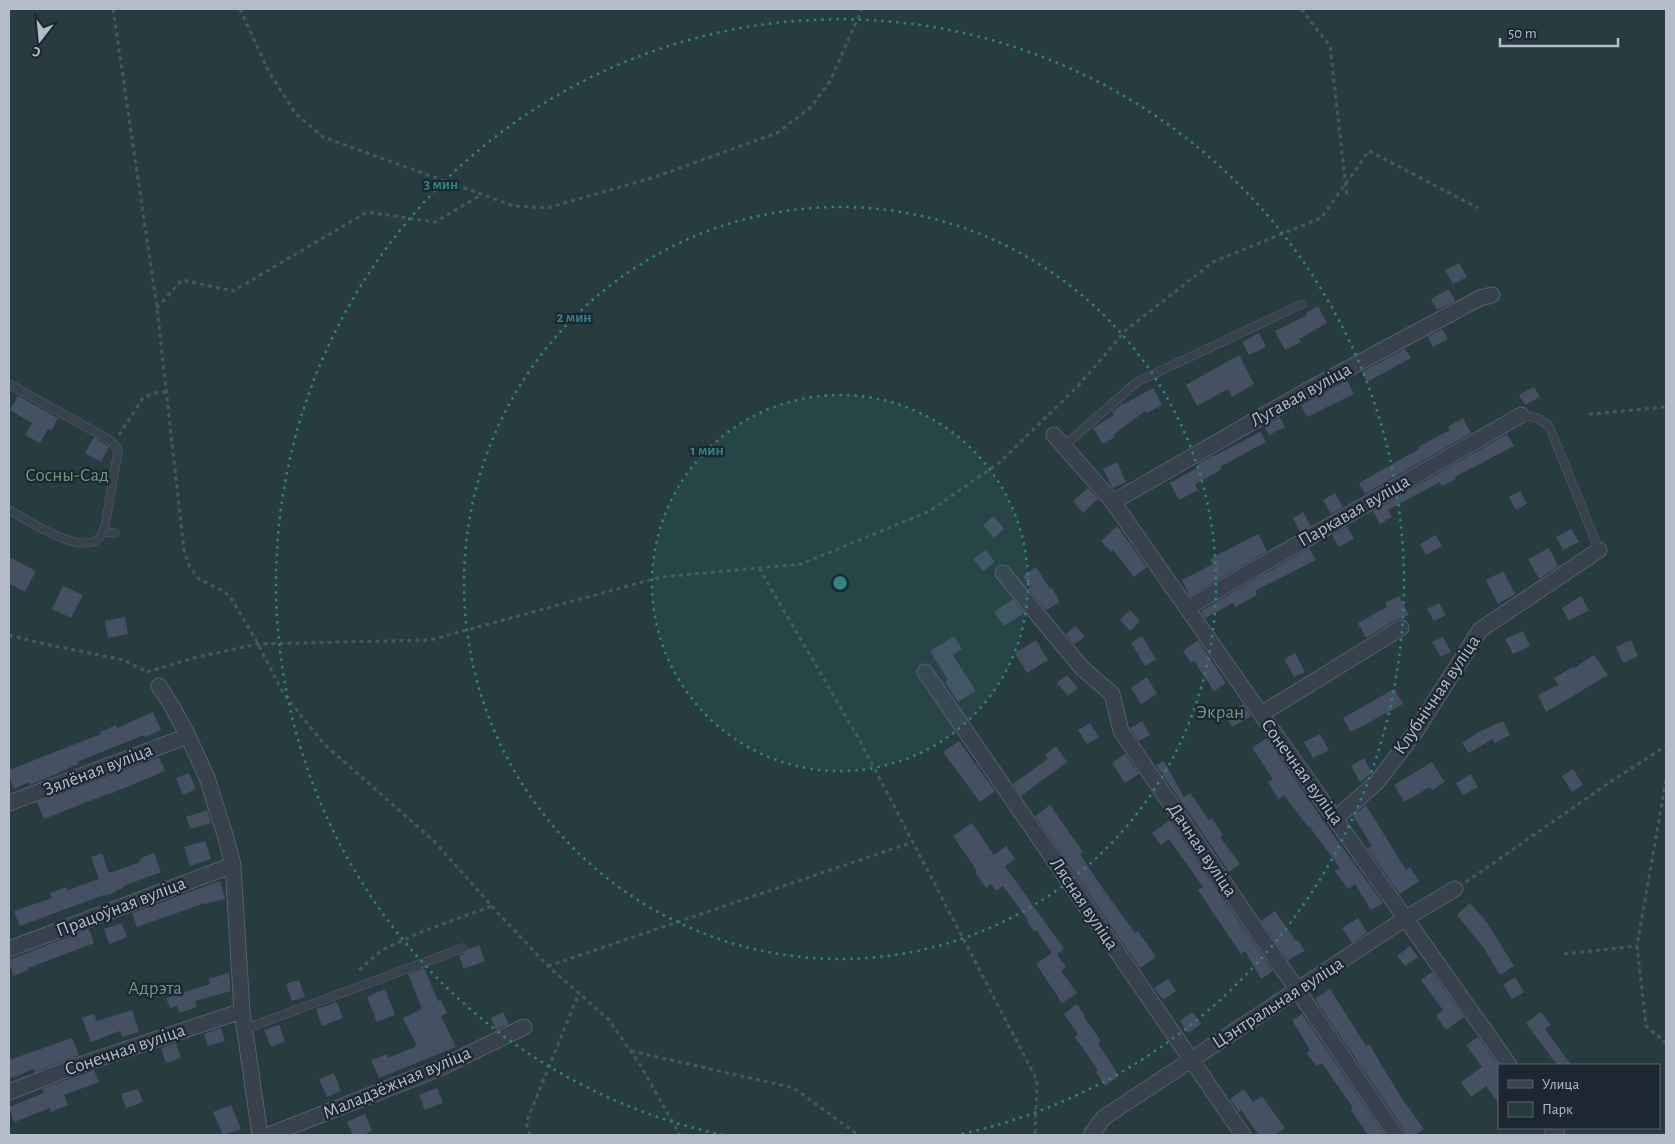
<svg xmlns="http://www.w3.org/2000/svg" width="1675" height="1144" viewBox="0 0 1675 1144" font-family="'Alegreya Sans',sans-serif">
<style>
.green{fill:#263c3f;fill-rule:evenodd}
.building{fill:#455162}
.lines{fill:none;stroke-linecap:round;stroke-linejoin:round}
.lane-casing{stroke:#565f6c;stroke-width:9}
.street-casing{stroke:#565f6c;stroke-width:17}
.path{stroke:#44595c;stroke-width:3;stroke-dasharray:4 4;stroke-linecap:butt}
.lane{stroke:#38414e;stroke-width:8}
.street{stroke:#38414e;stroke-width:15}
.ring{fill:none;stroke:#308480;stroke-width:2.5;stroke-dasharray:2.5 5}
.labels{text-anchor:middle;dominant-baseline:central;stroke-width:4.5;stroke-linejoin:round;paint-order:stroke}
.street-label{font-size:19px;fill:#b4bcc9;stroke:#1d2633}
.park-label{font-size:19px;fill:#6b9a76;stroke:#1d2633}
.centre{fill:#308480;stroke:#1d2633;stroke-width:2.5}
.ring-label{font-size:15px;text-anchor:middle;font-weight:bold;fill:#308480;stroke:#1d2633;stroke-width:4.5;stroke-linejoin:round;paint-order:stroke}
</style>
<rect width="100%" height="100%" fill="#242f3e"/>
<path class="green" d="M9 9H1666V1135H9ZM1499 1065H1659V1128H1499Z"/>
<path class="building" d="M1459 263 1467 277 1453 284 1445 270Z
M1449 289 1455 301 1437 310 1431 299Z
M1318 306 1327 323 1299 339 1301 342 1285 350 1275 331 1307 315 1306 313Z
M1442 329 1448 339 1433 347 1428 337Z
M1259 333 1266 347 1249 355 1242 342Z
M1405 349 1411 358 1367 382 1362 372Z
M1239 355 1254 384 1232 397 1228 389 1197 406 1186 385Z
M1347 380 1354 394 1307 417 1301 405Z
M1534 387 1540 397 1525 405 1519 395Z
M1153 388 1162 405 1147 413 1145 411 1113 435 1115 437 1103 444 1093 428 1114 415 1112 412 1123 403 1124 404Z
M18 396 58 418 51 431 48 429 40 443 25 435 32 423 10 410Z
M1280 417 1285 427 1269 435 1264 426Z
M1463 418 1471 433 1365 494 1359 483 1419 449 1418 447 1450 430 1448 427Z
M1260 432 1266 442 1220 467 1221 470 1195 484 1198 490 1179 500 1170 483 1199 467 1198 464 1214 455V456Z
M1507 434 1514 446 1455 477 1456 479 1442 486 1440 482 1388 510 1392 517 1380 524 1373 511Z
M94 437 109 447 101 462 85 453Z
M1117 462 1126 482 1113 488 1103 469Z
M1088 488 1098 499 1083 513 1073 501Z
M1520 491 1527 504 1516 510 1509 497Z
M1335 493 1343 507 1331 514 1323 500Z
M1303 512 1311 526 1300 532 1293 518Z
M994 516 1004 529 994 538 983 525Z
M1117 526 1147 567 1134 577 1113 550 1111 552 1101 541Z
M1347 526 1354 539 1339 547 1332 535Z
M1571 529 1579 542 1563 550 1556 537Z
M1258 534 1267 551 1190 596 1182 580 1213 564 1210 559Z
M1436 535 1442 546 1426 555 1420 544Z
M1309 548 1316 560 1255 591 1257 595 1235 607 1233 603 1205 618 1201 611Z
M1549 548 1558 566 1539 579 1528 559Z
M986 550 995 562 983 571 973 559Z
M9 557 36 571 25 592 9 583Z
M1036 567 1050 589 1052 588 1060 602 1046 610 1028 589 1030 587 1023 576Z
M1503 571 1515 594 1498 604 1486 580Z
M63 586 83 595 71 618 52 609Z
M1399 596 1409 615 1396 620 1366 638 1358 623 1387 607 1385 603Z
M1581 596 1589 610 1569 621 1562 608Z
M1013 599 1024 613 1004 626 994 612Z
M1439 603 1446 615 1434 621 1427 609Z
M1130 610 1140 621 1130 631 1120 620Z
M125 617 128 634 108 638 105 621Z
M1076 626 1085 637 1074 644 1066 634Z
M1523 631 1530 646 1513 654 1505 639Z
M954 636 962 649 953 655 976 691 958 702 945 682 948 680 930 651Z
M1142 636 1156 659 1145 666 1131 643Z
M1443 637 1451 652 1441 657 1432 642Z
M1036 640 1048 660 1027 673 1015 653Z
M1198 640 1226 683 1214 691 1194 661 1191 663 1183 651Z
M1631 640 1638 656 1623 663 1616 647Z
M1295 653 1305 672 1294 677 1284 659Z
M1594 655 1608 675 1546 712 1538 695 1558 685 1554 678 1573 667 1574 668Z
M1067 675 1078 688 1068 696 1057 683Z
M1147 677 1157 694 1141 704 1131 688Z
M1394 689 1403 704 1351 732 1343 718Z
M1243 704 1251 716 1232 727 1225 715Z
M153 712 161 730 145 737 144 735 77 762 78 764 45 779 30 785 29 782 14 789 9 776V770L101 734 100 732 116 725 117 728Z
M1142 721 1150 735 1139 741 1130 728Z
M1503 721 1510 735 1495 743 1492 739 1469 753 1462 743 1479 732Z
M1090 723 1099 737 1087 744 1078 730Z
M1320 734 1329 750 1313 758 1304 742Z
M1267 738 1331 832 1383 903 1371 910 1355 884 1348 889 1335 871 1340 868 1309 826 1308 827 1284 795 1278 799 1268 782 1273 779 1252 748Z
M959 741 995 791 980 802 943 752Z
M1056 746 1067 762 1021 796 1013 784 1048 759 1045 755Z
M1125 754 1139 774 1125 783 1112 763Z
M159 757 165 771 110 794V793L44 819 37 802Z
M1364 758 1372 773 1360 782 1351 766Z
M1164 761 1184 797 1190 793 1209 820 1212 818 1223 835 1220 837 1240 864 1229 872 1156 765Z
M1432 762 1445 782 1432 790 1430 787 1404 802 1394 785Z
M1573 769 1583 785 1572 792 1562 776Z
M189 773 196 789 183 795 176 778Z
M1471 774 1478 787 1463 795 1456 783Z
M1050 805 1083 852 1080 854 1101 886 1135 933 1138 931 1156 957 1140 968 1035 816Z
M1366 805 1406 870 1410 867 1419 881 1400 894 1367 848 1372 846 1353 816Z
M207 810 211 823 190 829 186 817Z
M1170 820 1273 971 1261 979 1245 951 1241 954 1214 914 1198 890 1203 887 1169 839 1161 845 1152 833Z
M972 823 994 855 1006 846 1015 859 1005 866 1064 949 1057 954 1066 967 1061 971 1077 993 1062 1003 1036 964 1052 953 1036 930 1034 932 1027 921 1028 920 1003 886 996 891 991 884 986 888 975 872 977 871 953 836Z
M205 841 211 859 190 866 184 847Z
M102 853 109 873 140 862 139 859 154 853 161 872 123 886V888L115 891 116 892 105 896 104 895 20 926 14 911 52 898 50 893 67 887 68 890 99 879 91 857Z
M220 881 225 899 205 904V903L137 927 132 913Z
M1470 903 1486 921 1514 966 1500 975 1483 947 1457 915Z
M1275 911 1296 941 1298 940 1305 951 1288 960 1261 921Z
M1358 918 1367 932 1352 943 1342 928Z
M122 923 127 937 109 944 104 929Z
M89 929 94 943 28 968 29 970 13 976 9 960Z
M479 945 485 961 464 969 459 956 465 953 468 949Z
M1410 946 1418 957 1405 966 1397 956Z
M424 968 438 1001 441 1000 447 1013 441 1016 456 1047 379 1078 371 1060 387 1054 388 1058 417 1046 403 1018 422 1009 408 974Z
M1432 972 1464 1017 1446 1030 1436 1016 1443 1010 1421 980Z
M229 973 231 991 195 1001 197 1007 179 1013 177 1006 170 1008 166 998 210 984 209 979Z
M1515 977 1524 992 1512 999 1503 985Z
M1168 979 1176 991 1163 1000 1154 988Z
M299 980 305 997 292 1001 286 984Z
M385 989 395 1015 377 1022 367 997Z
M1330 989 1366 1046 1369 1044 1401 1097 1424 1129 1415 1135H1405L1404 1130 1315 999Z
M337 1002 343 1018 322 1026 316 1009Z
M1077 1004 1085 1016 1084 1017 1101 1041 1098 1043 1119 1076 1105 1086 1096 1072 1098 1070 1075 1037 1078 1034 1064 1014Z
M132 1010 139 1032 122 1037 120 1031 91 1042 82 1018 94 1014 97 1021Z
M503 1012 509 1024 496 1030 491 1018Z
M1192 1012 1201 1024 1188 1033 1180 1021Z
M1541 1012 1551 1025 1545 1029 1571 1065H1557L1526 1023Z
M1302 1014 1385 1135H1368L1351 1110 1353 1108 1322 1063 1316 1066 1307 1053 1310 1050 1292 1020Z
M279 1025 285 1041 271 1047 264 1030Z
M221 1028 225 1041 208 1046 204 1034Z
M1478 1037 1499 1067V1104L1486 1086 1471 1097 1461 1082 1482 1067 1466 1045Z
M72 1038 79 1055 35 1072 34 1069 9 1079V1060Z
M176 1043 181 1058 166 1063 161 1048Z
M94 1070 99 1082 64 1095 68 1105 51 1112 50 1108 14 1122 9 1107 44 1093 42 1089Z
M334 1073 341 1091 327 1097 319 1079Z
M437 1088 443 1103 425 1110 419 1095Z
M138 1089 143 1102 126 1108 121 1094Z
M1244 1089 1253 1102 1262 1096 1285 1128 1275 1135H1259L1241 1110 1239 1112 1230 1099Z
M231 1105 241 1129 223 1135 213 1112Z
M365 1114 372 1131 363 1135H353L347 1122Z"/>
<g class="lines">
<defs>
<path id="lane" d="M9 384 108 439 114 444 118 451 105 526C104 529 102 534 100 537 83 558 26 519 9 510
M1521 415 1538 418 1549 426 1599 550
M1064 446 1137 382 1302 304
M103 532 115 533
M245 1029 463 948"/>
<path id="street" d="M1054 435 1113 502 1261 714 1509 1065
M1113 502 1308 390 1480 298 1492 295
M1003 573 1082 668 1112 694 1121 731 1396 1135
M1187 608 1521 415
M925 672 1243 1135
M159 686 173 708 188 736 207 778 226 838 233 865 242 1011 260 1135
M1261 714 1401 628
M9 803 188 736
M1335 819 1377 782 1414 734 1480 630 1599 550
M9 949 233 865
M9 1092 76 1066 242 1011
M1552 1128 1557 1135
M269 1135 440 1068 524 1027
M1091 1135 1103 1118 1406 918 1455 889"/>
</defs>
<use href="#lane" class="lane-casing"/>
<use href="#street" class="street-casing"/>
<path class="path" d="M113 9 157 308 184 551 190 567 199 579 225 592 233 601 258 644 283 693 324 744 434 841 497 912 548 966 608 1019 639 1063 680 1135
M240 9 269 72 295 113 323 137 514 206 547 208 652 178 777 133 810 108 830 81 862 9
M1301 9 1330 46 1347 197
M157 308 182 280 233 291 367 212 435 222 481 195
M1589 414 1666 407
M119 435 143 398 154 393 166 392
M759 568 859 739 1037 1080 1035 1135
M9 635 40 643 124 660 147 672
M147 672 197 657 258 644 430 640 661 577 801 564 930 511 1000 462 1078 386 1126 330 1213 262 1321 218 1369 151 1478 208
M1666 780 1637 946 1646 1026 1666 1043
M1466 882 1610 782 1666 746
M1564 954 1637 946
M548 966 913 842
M359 970 382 950 421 932 492 906
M631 1051 794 1088 858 1135
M530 1135 526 1123 579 993"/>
<use href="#lane" class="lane"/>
<use href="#street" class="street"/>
</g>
<circle cx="840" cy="583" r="188" fill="#308480" fill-opacity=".12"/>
<g class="ring">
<circle cx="840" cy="583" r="188"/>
<circle cx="840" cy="583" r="376"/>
<path d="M723 1135A564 564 0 1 1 957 1135"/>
</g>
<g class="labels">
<g class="street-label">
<text transform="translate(1301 395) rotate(-29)">Лугавая вуліца</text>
<text transform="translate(1354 511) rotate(-30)">Паркавая вуліца</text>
<text transform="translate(1437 695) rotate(-56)">Клубнічная вуліца</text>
<text transform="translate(98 770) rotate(-21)">Зялёная вуліца</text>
<text transform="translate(1302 772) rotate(54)">Сонечная вуліца</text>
<text transform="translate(1202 850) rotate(56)">Дачная вуліца</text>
<text transform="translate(1084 904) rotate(56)">Лясная вуліца</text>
<text transform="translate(121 907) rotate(-21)">Працоўная вуліца</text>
<text transform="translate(1278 1003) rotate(-33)">Цэнтральная вуліца</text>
<text transform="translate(125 1050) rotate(-19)">Сонечная вуліца</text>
<text transform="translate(397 1083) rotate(-23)">Маладзёжная вуліца</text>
</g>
<g class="park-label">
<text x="67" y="475">Сосны-Сад</text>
<text x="1220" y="712">Экран</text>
<text x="155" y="988">Адрэта</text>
</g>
</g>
<circle cx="840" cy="583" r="8" class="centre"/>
<g class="ring-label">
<text x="441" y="189">3 мин</text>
<text x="574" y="322">2 мин</text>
<text x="707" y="455">1 мин</text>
</g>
<rect width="1675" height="1144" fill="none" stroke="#b4bcc9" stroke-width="20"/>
<rect x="1498" y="1064" width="162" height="65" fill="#1d2633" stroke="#59626f"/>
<rect x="1508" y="1080" width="25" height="8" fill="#38414e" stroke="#59626f"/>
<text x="1542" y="1089" font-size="15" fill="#b4bcc9">Улица</text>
<rect x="1508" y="1102" width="25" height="15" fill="#263c3f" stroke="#59626f"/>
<text x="1542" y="1114" font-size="15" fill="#b4bcc9">Парк</text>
<g transform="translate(40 40) rotate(196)" stroke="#1d2633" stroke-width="4" paint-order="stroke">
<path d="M0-4L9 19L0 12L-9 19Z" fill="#b4bcc9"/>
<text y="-8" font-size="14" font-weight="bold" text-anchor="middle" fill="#b4bcc9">С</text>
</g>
<path d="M1500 38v8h118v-8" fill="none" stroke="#b4bcc9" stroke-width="2.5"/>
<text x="1508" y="38" font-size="15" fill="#b4bcc9" stroke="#1d2633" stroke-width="4" paint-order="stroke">50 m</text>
</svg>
